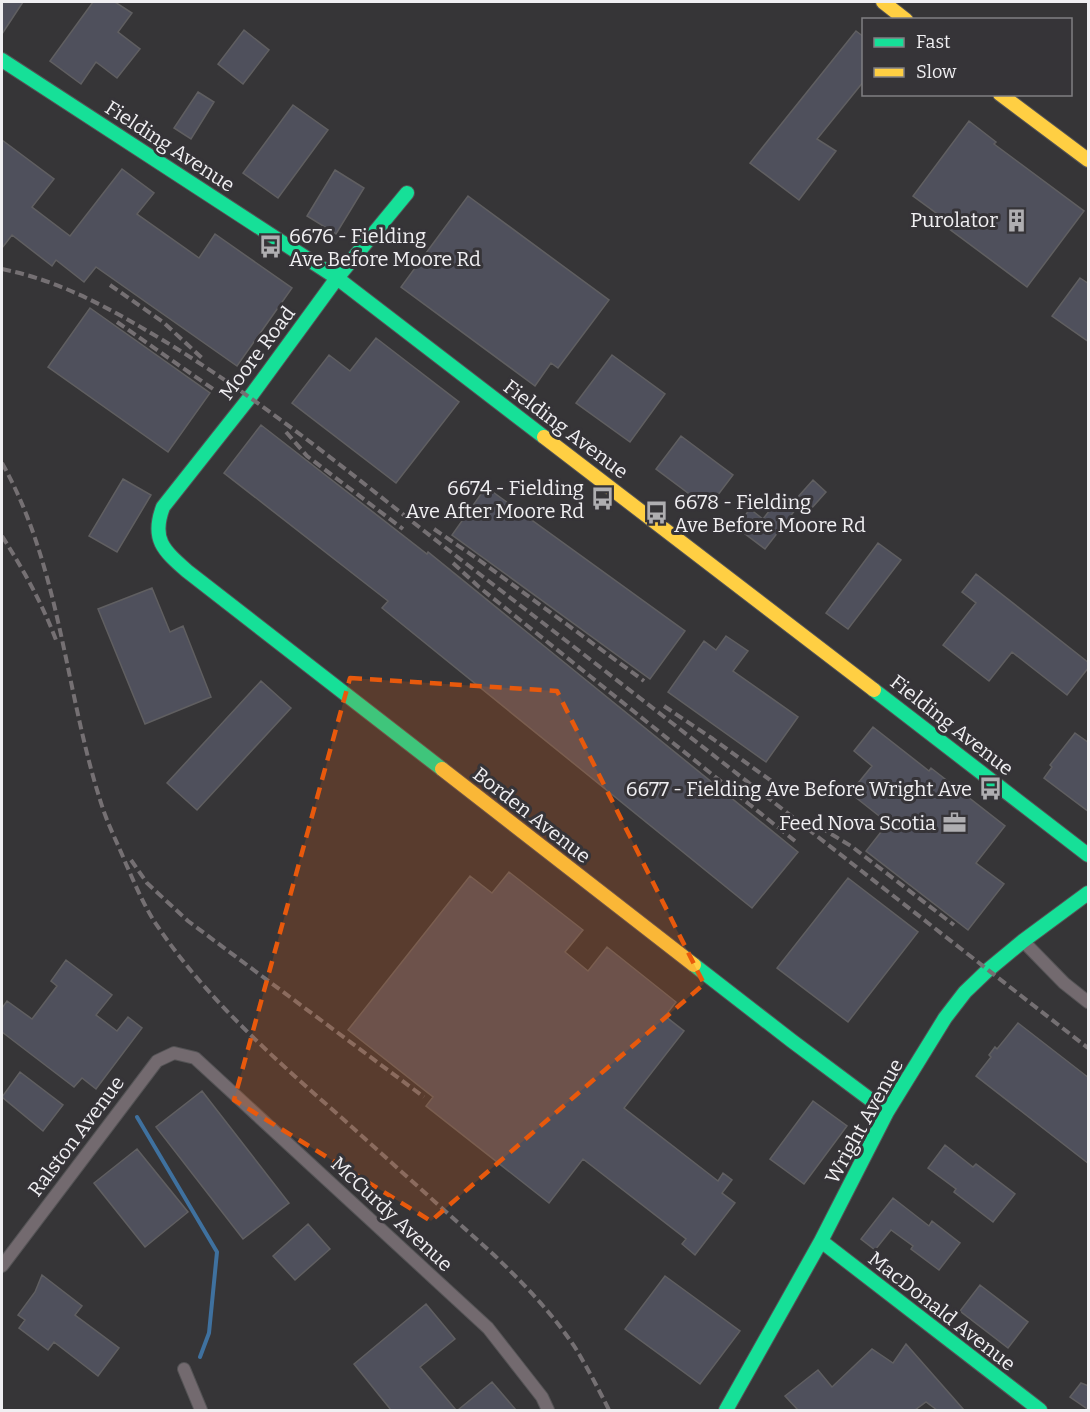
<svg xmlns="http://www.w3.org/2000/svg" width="1090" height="1412" viewBox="0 0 1090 1412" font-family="Bitter,serif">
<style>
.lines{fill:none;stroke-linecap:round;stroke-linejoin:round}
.stream{stroke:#3f719f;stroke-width:4}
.building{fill:#4f505c;stroke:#605f61;stroke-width:1.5}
.street-casing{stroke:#545355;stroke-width:14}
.fast-casing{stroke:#545355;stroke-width:16}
.slow-casing{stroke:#545355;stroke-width:16}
.street{stroke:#736a6f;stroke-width:12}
.fast{stroke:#16e098;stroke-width:14}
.slow{stroke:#ffcf43;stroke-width:14}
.rail{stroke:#757073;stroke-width:4;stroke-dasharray:9 4.5;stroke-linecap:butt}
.marked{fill:#e8590c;fill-opacity:0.2;stroke:#e8590c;stroke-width:4.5;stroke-dasharray:12 8;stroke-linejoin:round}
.labels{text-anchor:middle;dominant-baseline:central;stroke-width:6;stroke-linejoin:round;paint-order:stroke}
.street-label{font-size:20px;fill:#f0eff2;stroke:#363438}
.poi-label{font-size:20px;fill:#f0eff2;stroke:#363438;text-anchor:end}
</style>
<rect width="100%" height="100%" fill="#363537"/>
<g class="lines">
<path class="stream" d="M137 1117 217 1252 209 1333 200 1357"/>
</g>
<path class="building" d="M2 2H23L2 34Z
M93 2H115L132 13 118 32 140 49 117 78 96 62 81 84 50 61Z
M244 30 269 50 243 84 218 64Z
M856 31 864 37V81L817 139 836 151 799 200 750 163Z
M198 92 214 102 191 139 174 128Z
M293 105 328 130 278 198 243 173Z
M969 121 996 142 994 144 1084 211 1027 287 948 228 951 224 913 196Z
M2 140 54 179 32 207 70 236 122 169 154 193 137 214 199 258 215 234 292 288 237 366 96 267 84 282 56 260 52 266 12 235 2 248Z
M335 170 364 188 336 234 307 216Z
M468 196 609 300 558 368 551 363 535 386 401 287Z
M1080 278 1089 284V342L1052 316Z
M90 308 210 393 168 452 48 367Z
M376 338 459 402 396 483 292 403 329 355 350 371Z
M612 355 665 394 630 442 576 403Z
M261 425 427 554 428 552 798 852 752 908 382 608 388 601 224 473Z
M681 436 733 475 708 508 656 469Z
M123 479 151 495 117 552 89 536Z
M813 480 826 492 810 510 797 498Z
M486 487 685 631 650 679 452 535Z
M783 493 799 505 765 549 736 527 750 509 763 519Z
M878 543 901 560 848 629 826 613Z
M976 574 1089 663V667L1067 695 1012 652 989 681 943 645 976 603 962 592Z
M152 588 170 632 183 626 211 697 145 724 98 609Z
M726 636 748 651 733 671 798 717 766 762 668 692 704 641 716 650Z
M261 681 291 708 197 810 167 783Z
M873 727 929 771 931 768 1005 826 976 863 1004 884 968 930 866 851 888 823 850 793 872 766 854 751Z
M1075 733 1089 743V812L1044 778 1052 767 1050 765Z
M509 872 583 930 565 952 588 971 607 947 676 1002 665 1016 684 1031 624 1108 718 1181 723 1173 732 1180 722 1193 735 1203 695 1255 682 1244 686 1239 583 1159 549 1203 426 1106 433 1097 348 1030 470 876 492 893Z
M848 878 918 932 848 1022 777 968Z
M66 960 112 995 96 1015 117 1031 128 1017 142 1028 96 1089 82 1078 74 1087 2 1032V1008L7 1001 32 1019 57 986 51 981Z
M1018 1023 1089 1078V1164L976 1076 991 1057 989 1055 995 1047 997 1049Z
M20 1072 63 1105 43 1131 2 1097Z
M202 1091 289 1203 243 1239 156 1127Z
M813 1101 847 1126 804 1184 770 1159Z
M945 1145 973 1167 976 1164 1015 1194 993 1222 954 1192 956 1189 928 1168Z
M137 1149 188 1212 145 1247 94 1183Z
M893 1198 929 1226 932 1221 960 1243 939 1270 911 1249 913 1246 891 1230 875 1250 861 1239Z
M308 1224 330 1249 295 1280 273 1256Z
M42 1275 82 1306 75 1315 119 1348 98 1376 54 1342 48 1350 19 1328 25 1320 18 1315 35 1292Z
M665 1276 740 1331 700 1384 625 1329Z
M980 1285 1028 1322 1008 1348 960 1311Z
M426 1304 455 1339 420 1367 456 1410H391L354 1364Z
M906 1344 964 1410H937L926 1402 915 1410H798L785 1396 818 1370 832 1387 872 1349 893 1363Z
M492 1382 516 1410H458Z
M1081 1383 1089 1386V1410L1070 1397Z"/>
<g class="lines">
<defs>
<path id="street" d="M1023 941 1064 983 1088 1002
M2 1266 157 1061 174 1053 195 1058 488 1328 542 1397 548 1410
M184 1369 201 1410"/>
<path id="fast" d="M2 60 337 278 544 437
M407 193 337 278 250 397 163 507C151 539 163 550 187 571L442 769
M874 690 1088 855
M694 965 792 1041 887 1112
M821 1241 1040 1410
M726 1410 821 1241 887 1112 945 1018 965 992 988 970 1023 941 1088 893"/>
<path id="slow" d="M883 2 906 20
M1000 94 1088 160
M544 437 874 690
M442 769 694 965"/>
</defs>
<use href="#street" class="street-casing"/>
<use href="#fast" class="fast-casing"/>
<use href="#slow" class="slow-casing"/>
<use href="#street" class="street"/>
<use href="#fast" class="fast"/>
<use href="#slow" class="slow"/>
<path class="rail" d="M2 269C61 281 109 308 161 339 267 403 362 483 460 559 671 721 879 885 1088 1048
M110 285 163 322 202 358
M117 322 213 389
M286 432 307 456 403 529
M2 463C61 568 65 693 102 806 108 825 118 844 126 864 135 884 144 906 156 924 207 1000 275 1059 343 1119 393 1164 444 1210 494 1255 524 1284 553 1314 576 1349 588 1369 599 1390 609 1410
M434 529 479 560 644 681
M2 536C23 569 42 603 56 640
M453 563 479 587 795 841
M664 706 713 739 777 785
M808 820 851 846 954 925
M131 860 147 883 188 921 424 1097"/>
</g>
<path class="marked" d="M350 678 557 691 704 984 431 1221 234 1100Z"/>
<defs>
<symbol id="building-bare" viewBox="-9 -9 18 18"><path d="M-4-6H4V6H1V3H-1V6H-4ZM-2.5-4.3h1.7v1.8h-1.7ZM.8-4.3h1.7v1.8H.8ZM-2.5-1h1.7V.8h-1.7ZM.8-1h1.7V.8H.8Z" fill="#afaeb1" stroke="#363438" stroke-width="2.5" paint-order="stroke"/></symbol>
<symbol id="bus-bare" viewBox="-9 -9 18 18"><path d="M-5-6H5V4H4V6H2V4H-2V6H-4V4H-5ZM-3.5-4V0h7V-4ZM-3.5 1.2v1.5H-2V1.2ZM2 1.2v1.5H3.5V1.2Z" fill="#afaeb1" stroke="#363438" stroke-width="2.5" paint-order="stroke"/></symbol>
<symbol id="office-bare" viewBox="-9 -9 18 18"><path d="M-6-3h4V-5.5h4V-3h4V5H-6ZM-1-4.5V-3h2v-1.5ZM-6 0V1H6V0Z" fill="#afaeb1" stroke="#363438" stroke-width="2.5" paint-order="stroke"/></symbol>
</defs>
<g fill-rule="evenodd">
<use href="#building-bare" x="1000" y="204" width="33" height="33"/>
<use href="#bus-bare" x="254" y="230" width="33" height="33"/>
<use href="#bus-bare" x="586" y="482" width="33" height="33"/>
<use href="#bus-bare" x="640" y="496" width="33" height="33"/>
<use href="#bus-bare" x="974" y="772" width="33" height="33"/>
<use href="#office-bare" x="938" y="806" width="33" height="33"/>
</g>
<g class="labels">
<g class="street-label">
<text transform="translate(170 146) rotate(33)">Fielding Avenue</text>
<text transform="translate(257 353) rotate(-53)">Moore Road</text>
<text transform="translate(566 429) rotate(37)">Fielding Avenue</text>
<text transform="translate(952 725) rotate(38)">Fielding Avenue</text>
<text transform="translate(532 815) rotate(38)">Borden Avenue</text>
<text transform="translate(864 1121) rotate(-61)">Wright Avenue</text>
<text transform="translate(76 1136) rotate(-53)">Ralston Avenue</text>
<text transform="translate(392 1214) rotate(43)">McCurdy Avenue</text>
<text transform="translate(942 1311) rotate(38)">MacDonald Avenue</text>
</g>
<g class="poi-label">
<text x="998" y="220">Purolator</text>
<text x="289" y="236" text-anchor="start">6676 - Fielding<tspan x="289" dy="23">Ave Before Moore Rd</tspan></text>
<text x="584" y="488">6674 - Fielding<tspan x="584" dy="23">Ave After Moore Rd</tspan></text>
<text x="674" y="502" text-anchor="start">6678 - Fielding<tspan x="674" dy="23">Ave Before Moore Rd</tspan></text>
<text x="972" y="789">6677 - Fielding Ave Before Wright Ave</text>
<text x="936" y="823">Feed Nova Scotia</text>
</g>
</g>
<rect width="1090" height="1412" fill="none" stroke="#f0eff2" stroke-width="6"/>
<rect x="862" y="18" width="210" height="78" fill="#363438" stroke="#807f82" stroke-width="1.5"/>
<rect x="874" y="38" width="30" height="9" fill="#16e098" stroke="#807f82" stroke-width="1.5"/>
<text x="916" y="48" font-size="18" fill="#f0eff2">Fast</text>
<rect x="874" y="68" width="30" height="9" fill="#ffcf43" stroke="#807f82" stroke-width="1.5"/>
<text x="916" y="78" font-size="18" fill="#f0eff2">Slow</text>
</svg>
